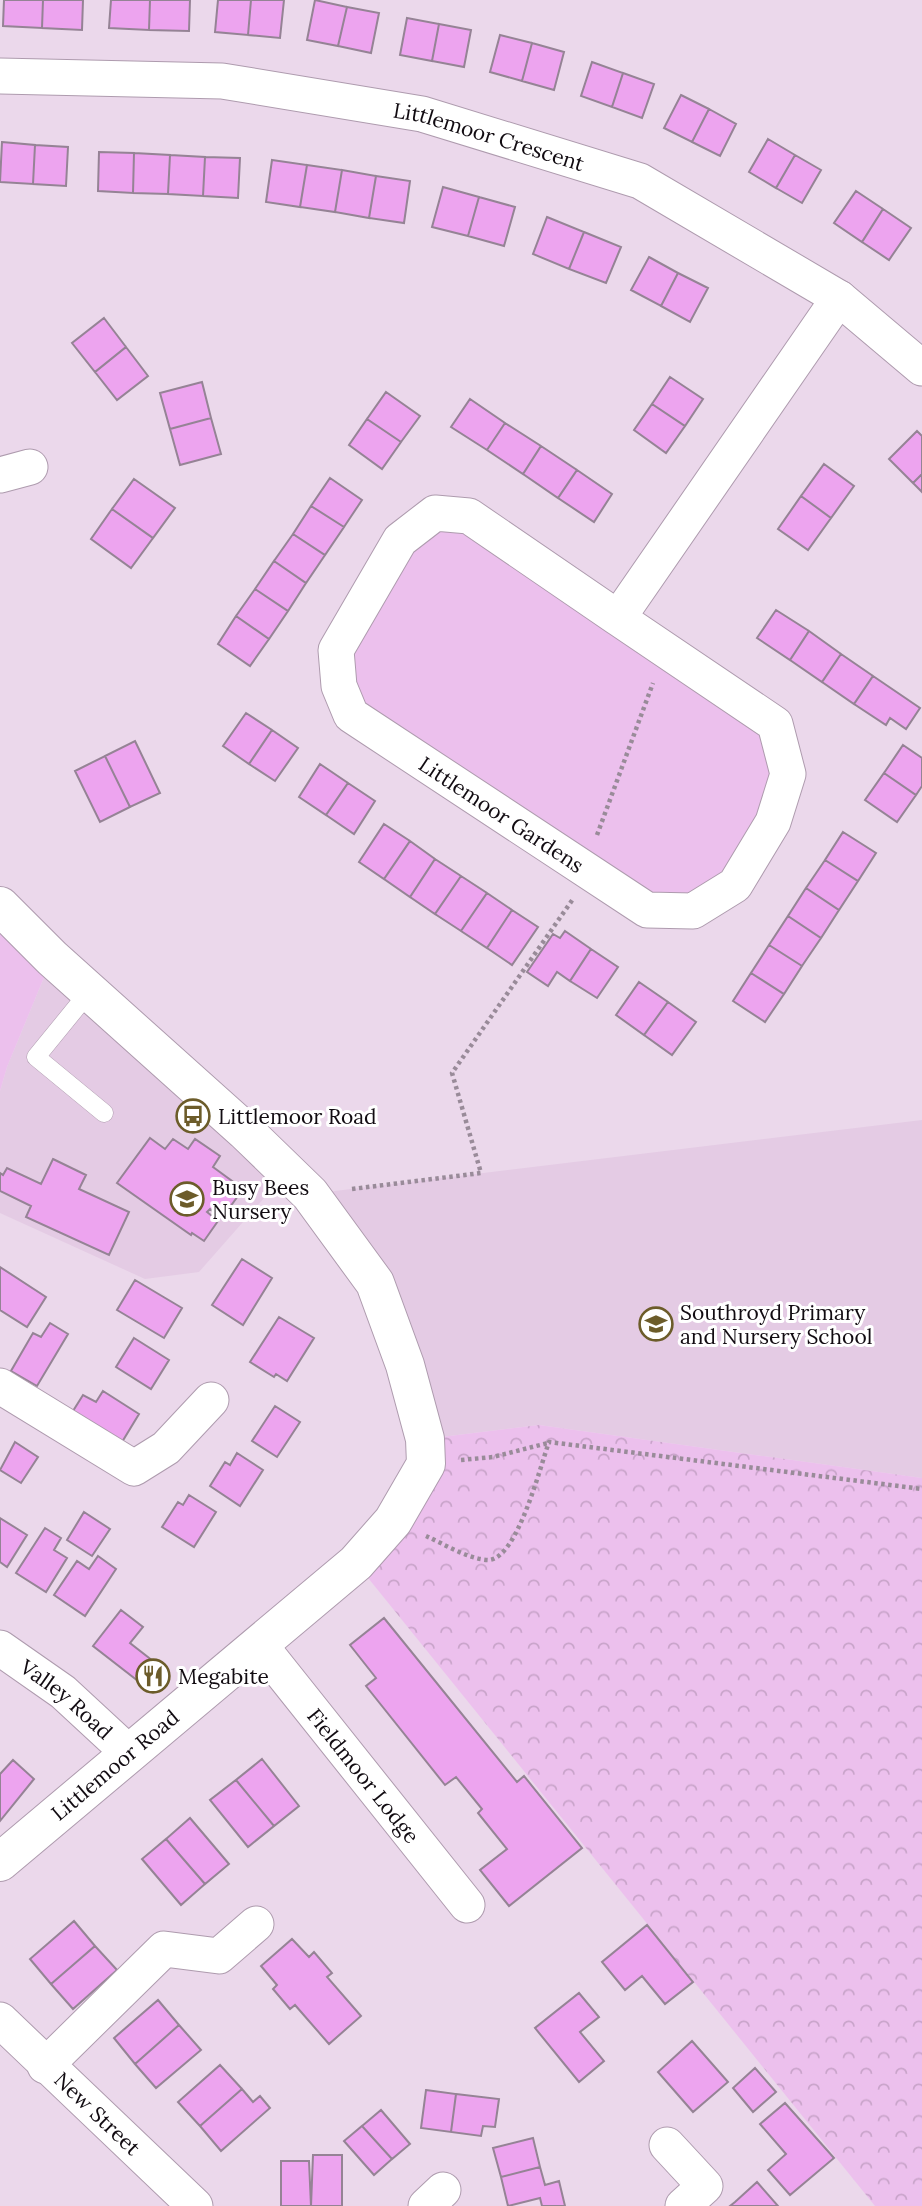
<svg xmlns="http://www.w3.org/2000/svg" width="922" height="2206" viewBox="0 0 922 2206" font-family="Lora,serif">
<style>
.built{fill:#e4cbe4}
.grass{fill:#ecc0ed}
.park{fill:url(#park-crowns)}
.building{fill:#eda4ef;stroke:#958395;stroke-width:2}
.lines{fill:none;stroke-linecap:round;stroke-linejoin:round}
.lane-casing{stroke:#ae9bae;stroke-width:19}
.street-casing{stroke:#ae9bae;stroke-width:37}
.secondary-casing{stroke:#ae9bae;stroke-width:40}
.path{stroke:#998b99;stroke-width:4.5;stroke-dasharray:3.5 3.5;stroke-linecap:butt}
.lane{stroke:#fff;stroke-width:18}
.street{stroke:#fff;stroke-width:35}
.secondary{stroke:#fff;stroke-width:38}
.labels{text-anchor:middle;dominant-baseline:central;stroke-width:6;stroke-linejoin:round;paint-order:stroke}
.street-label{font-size:21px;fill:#110b11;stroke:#fff}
.poi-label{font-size:21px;fill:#110b11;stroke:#fff;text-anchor:start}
</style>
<defs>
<pattern id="park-crowns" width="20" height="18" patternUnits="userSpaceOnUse" patternTransform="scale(1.75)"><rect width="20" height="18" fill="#ecc0ed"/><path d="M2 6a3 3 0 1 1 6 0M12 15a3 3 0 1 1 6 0" fill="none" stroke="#c9a4ca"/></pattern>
</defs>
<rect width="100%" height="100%" fill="#ebd8eb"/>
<path class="built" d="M52 958 287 1172 199 1272 145 1279 0 1213V1091L7 1067Z
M922 1120V1478L539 1425 425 1439 405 1365 310 1194Z"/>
<path class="grass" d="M435 513 775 724 788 774 735 885 647 910 339 686 410 531Z
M0 906 52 958 7 1067 0 1091Z"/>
<path class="park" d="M539 1425 922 1478V2206H875L356 1563 425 1439Z"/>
<path class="building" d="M4 0H43L42 28 3 26Z
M43 0H83L82 30 42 28Z
M111 0H150L149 30 109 28Z
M150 0H190L189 31 149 30Z
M218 0H251L248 35 215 32Z
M251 0H284L280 38 248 35Z
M315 0 347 7 338 46 307 40Z
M347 7 379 13 371 53 338 46Z
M407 18 439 24 432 61 400 55Z
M439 24 471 30 464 67 432 61Z
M500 35 532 43 522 81 490 72Z
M532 43 564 52 554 90 522 81Z
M592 62 623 73 612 107 581 96Z
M623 73 654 84 642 118 612 107Z
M681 95 709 109 692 142 664 128Z
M709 109 736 124 720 156 692 142Z
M768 139 795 155 776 188 749 172Z
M2 142 35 145 33 184 0 182Z
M35 145 68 147 66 186 33 184Z
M99 152 134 153 133 193 98 191Z
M134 153 170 155 168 194 133 193Z
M170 155 205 157 203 196 168 194Z
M795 155 821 170 802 203 776 188Z
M205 157 240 158 238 198 203 196Z
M272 160 307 165 300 207 266 202Z
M307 165 342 170 335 212 300 207Z
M342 170 376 176 369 218 335 212Z
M376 176 410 181 404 223 369 218Z
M443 187 479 197 468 236 432 227Z
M856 191 883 209 862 242 834 223Z
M479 197 515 207 504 246 468 236Z
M883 209 911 228 889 260 862 242Z
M547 217 584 232 569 269 533 254Z
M584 232 621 247 606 283 569 269Z
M649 257 678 273 661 306 631 290Z
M678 273 708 288 690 322 661 306Z
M104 318 126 347 95 372 72 343Z
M126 347 148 376 117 400 95 372Z
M670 377 703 399 685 426 652 404Z
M202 382 211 418 170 429 160 393Z
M386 392 420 416 401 442 367 419Z
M470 399 505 423 487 450 451 427Z
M652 404 685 426 666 453 634 430Z
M211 418 221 454 180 465 170 429Z
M367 419 401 442 382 469 349 445Z
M505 423 541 446 523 474 487 450Z
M917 431 922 436V474L913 483 889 459Z
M541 446 577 470 558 498 523 474Z
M824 464 854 486 831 518 801 496Z
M577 470 612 494 594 522 558 498Z
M922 474V492L913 483Z
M330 478 362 500 344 527 311 506Z
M134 479 175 508 153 538 112 509Z
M801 496 831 518 808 550 778 529Z
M311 506 344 527 325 555 293 534Z
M112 509 153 538 131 568 91 539Z
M293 534 325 555 306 583 274 561Z
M274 561 306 583 288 611 255 589Z
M255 589 288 611 269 639 236 616Z
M776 610 809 631 790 660 757 638Z
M236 616 269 639 250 666 218 644Z
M809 631 841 654 822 682 790 660Z
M841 654 873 676 854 704 822 682Z
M873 676 920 708 906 729 890 718 886 725 854 704Z
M246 713 272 730 249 764 223 746Z
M272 730 298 748 275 781 249 764Z
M135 741 160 793 130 807 105 756Z
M903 745 922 758V786L916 795 884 773Z
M105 756 130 807 100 822 75 771Z
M320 764 348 783 326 815 299 797Z
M884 773 916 795 897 822 865 800Z
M348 783 375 801 354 834 326 815Z
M384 824 410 841 384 879 359 862Z
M843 832 876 853 858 881 825 860Z
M410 841 435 859 410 897 384 879Z
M435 859 461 876 435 914 410 897Z
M825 860 858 881 839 910 806 888Z
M461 876 487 893 461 931 435 914Z
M806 888 839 910 821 938 788 916Z
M487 893 512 910 487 948 461 931Z
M512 910 538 927 512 965 487 948Z
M788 916 821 938 802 966 769 945Z
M565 931 591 949 570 981 557 972 548 986 527 972 553 934 560 938Z
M769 945 802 966 784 994 751 973Z
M591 949 618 967 597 998 570 981Z
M751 973 784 994 765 1022 733 1001Z
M639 982 668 1002 644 1035 616 1015Z
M668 1002 696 1022 672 1055 644 1035Z
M150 1138 165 1149 173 1139 188 1149 195 1139 220 1156 213 1167 243 1189 222 1218 210 1209 207 1212 218 1221 204 1241 192 1233 191 1235 117 1183Z
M53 1159 86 1175 79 1189 129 1212 109 1255 26 1217 31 1206 0 1191V1173L3 1175 7 1168 41 1184Z
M242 1259 272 1278 243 1325 212 1305Z
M0 1267 46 1297 27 1327 0 1310Z
M135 1280 182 1308 164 1338 117 1310Z
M279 1317 314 1338 287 1381 276 1374 274 1377 250 1362Z
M50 1323 68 1334 37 1386 11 1371 33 1333 41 1337Z
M134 1338 169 1360 151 1389 116 1367Z
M103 1391 139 1414 122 1442 73 1411 83 1395 96 1402Z
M275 1406 300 1422 277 1457 252 1441Z
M15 1442 38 1457 21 1483 0 1470Z
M237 1453 263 1470 240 1506 210 1486 225 1462 230 1465Z
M189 1495 216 1512 194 1547 162 1527 178 1502 183 1505Z
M84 1512 110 1529 92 1556 67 1540Z
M0 1518 27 1535 7 1567 0 1562Z
M45 1528 61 1538 54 1550 67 1558 46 1592 16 1573Z
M98 1556 116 1569 85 1616 54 1595 77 1561 89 1569Z
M121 1610 143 1627 130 1643 162 1668 164 1678 157 1687 147 1688 93 1646Z
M384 1618 517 1782 524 1776 582 1848 509 1906 480 1870 507 1849 478 1813 482 1809 456 1777 445 1785 366 1686 376 1678 350 1645Z
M262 1759 299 1806 274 1826 236 1780Z
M13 1760 34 1779 0 1821V1774Z
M236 1780 274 1826 248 1847 210 1800Z
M190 1818 229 1864 205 1884 166 1839Z
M166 1839 205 1884 181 1905 142 1859Z
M74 1921 95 1946 51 1984 30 1959Z
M647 1925 693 1982 665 2004 642 1976 625 1990 602 1962Z
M292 1939 309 1957 314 1952 332 1973 327 1977 361 2016 329 2044 295 2005 290 2009 273 1989 277 1985 261 1966Z
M95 1946 117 1970 73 2009 51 1984Z
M579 1993 599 2017 580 2032 604 2061 579 2082 535 2028Z
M158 2000 179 2025 135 2064 114 2038Z
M179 2025 201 2050 156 2088 135 2064Z
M692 2041 728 2082 693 2112 658 2072Z
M220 2065 242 2089 200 2126 178 2102Z
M755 2068 776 2092 753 2112 733 2088Z
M242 2089 253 2102 260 2096 270 2108 221 2151 200 2126Z
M426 2090 456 2094 451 2132 421 2128Z
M456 2094 499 2099 495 2127 483 2126 481 2136 451 2132Z
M785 2103 834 2158 790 2195 768 2170 786 2154 760 2124Z
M381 2110 410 2144 392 2159 362 2126Z
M362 2126 392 2159 374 2175 344 2141Z
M533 2138 540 2167 501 2177 493 2148Z
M313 2155H342V2206H311Z
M281 2161H309L311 2206H281Z
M540 2167 545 2185 559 2181 565 2206H542L540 2198 508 2206 501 2177Z
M757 2182 778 2206H730L735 2202Z"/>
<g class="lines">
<defs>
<path id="lane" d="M89 992 36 1057 104 1113"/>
<g id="street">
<path id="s1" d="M0 76 222 81 422 114 640 181 839 298 922 368"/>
<path d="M0 475 30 467"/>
<path id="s2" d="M618 618 469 516 435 513 400 540 336 650 339 686 351 715 647 910 693 911 735 885 773 822 788 774 775 724 618 618 839 298"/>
<path d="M0 1386 134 1468 166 1448 211 1400"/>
<path id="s3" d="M259 1644 467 1905"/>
<path id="s4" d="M0 1648 63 1692 130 1754"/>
<path id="s5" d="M0 2020 195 2206"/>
<path d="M45 2066 164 1949 219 1956 256 1924"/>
<path d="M667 2145 705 2186 683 2206"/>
<path d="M426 2206 443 2190"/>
</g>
<path id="secondary" d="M0 906 52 958 245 1131 310 1194 375 1283 405 1365 425 1439 426 1464 393 1521 356 1563 0 1862"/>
</defs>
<use href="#lane" class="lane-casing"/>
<use href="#street" class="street-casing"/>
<use href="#secondary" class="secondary-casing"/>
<path class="path" d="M597 835 653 683
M352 1189 481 1173 452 1073 573 899
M461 1460 493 1457 548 1443
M426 1536C444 1544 468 1559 488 1560 517 1560 540 1467 549 1442L922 1489"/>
<use href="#lane" class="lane"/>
<use href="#street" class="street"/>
<use href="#secondary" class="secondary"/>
</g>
<defs>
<symbol id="bus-ring" viewBox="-11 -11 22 22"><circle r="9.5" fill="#fff" stroke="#6c5c2a" stroke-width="1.5"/><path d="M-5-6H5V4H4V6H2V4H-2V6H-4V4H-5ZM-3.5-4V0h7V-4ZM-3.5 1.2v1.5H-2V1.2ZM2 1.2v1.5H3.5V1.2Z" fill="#6c5c2a"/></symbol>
<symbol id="school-ring" viewBox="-11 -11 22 22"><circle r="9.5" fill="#fff" stroke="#6c5c2a" stroke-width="1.5"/><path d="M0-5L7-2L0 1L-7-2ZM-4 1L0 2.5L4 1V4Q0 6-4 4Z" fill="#6c5c2a"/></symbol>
<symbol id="restaurant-ring" viewBox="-11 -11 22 22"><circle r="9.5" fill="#fff" stroke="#6c5c2a" stroke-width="1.5"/><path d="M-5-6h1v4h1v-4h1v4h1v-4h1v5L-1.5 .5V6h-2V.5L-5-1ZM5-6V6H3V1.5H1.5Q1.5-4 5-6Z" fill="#6c5c2a"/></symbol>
</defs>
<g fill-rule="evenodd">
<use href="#bus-ring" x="174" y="1097" width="38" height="38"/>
<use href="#school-ring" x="168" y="1180" width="38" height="38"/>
<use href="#school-ring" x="637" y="1305" width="38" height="38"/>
<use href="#restaurant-ring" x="134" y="1657" width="38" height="38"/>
</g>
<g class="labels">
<g class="street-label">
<text stroke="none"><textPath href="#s1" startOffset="495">Littlemoor Crescent</textPath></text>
<text stroke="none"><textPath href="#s2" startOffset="634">Littlemoor Gardens</textPath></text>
<text stroke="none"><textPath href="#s4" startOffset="84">Valley Road</textPath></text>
<text transform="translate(115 1765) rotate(-40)">Littlemoor Road</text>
<text stroke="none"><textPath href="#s3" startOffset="168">Fieldmoor Lodge</textPath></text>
<text stroke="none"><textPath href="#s5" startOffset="135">New Street</textPath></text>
</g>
<g class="poi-label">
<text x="218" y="1116">Littlemoor Road</text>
<text x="212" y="1187">Busy Bees<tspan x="212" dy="24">Nursery</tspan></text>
<text x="680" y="1312">Southroyd Primary<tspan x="680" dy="24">and Nursery School</tspan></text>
<text x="178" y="1676">Megabite</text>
</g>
</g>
</svg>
